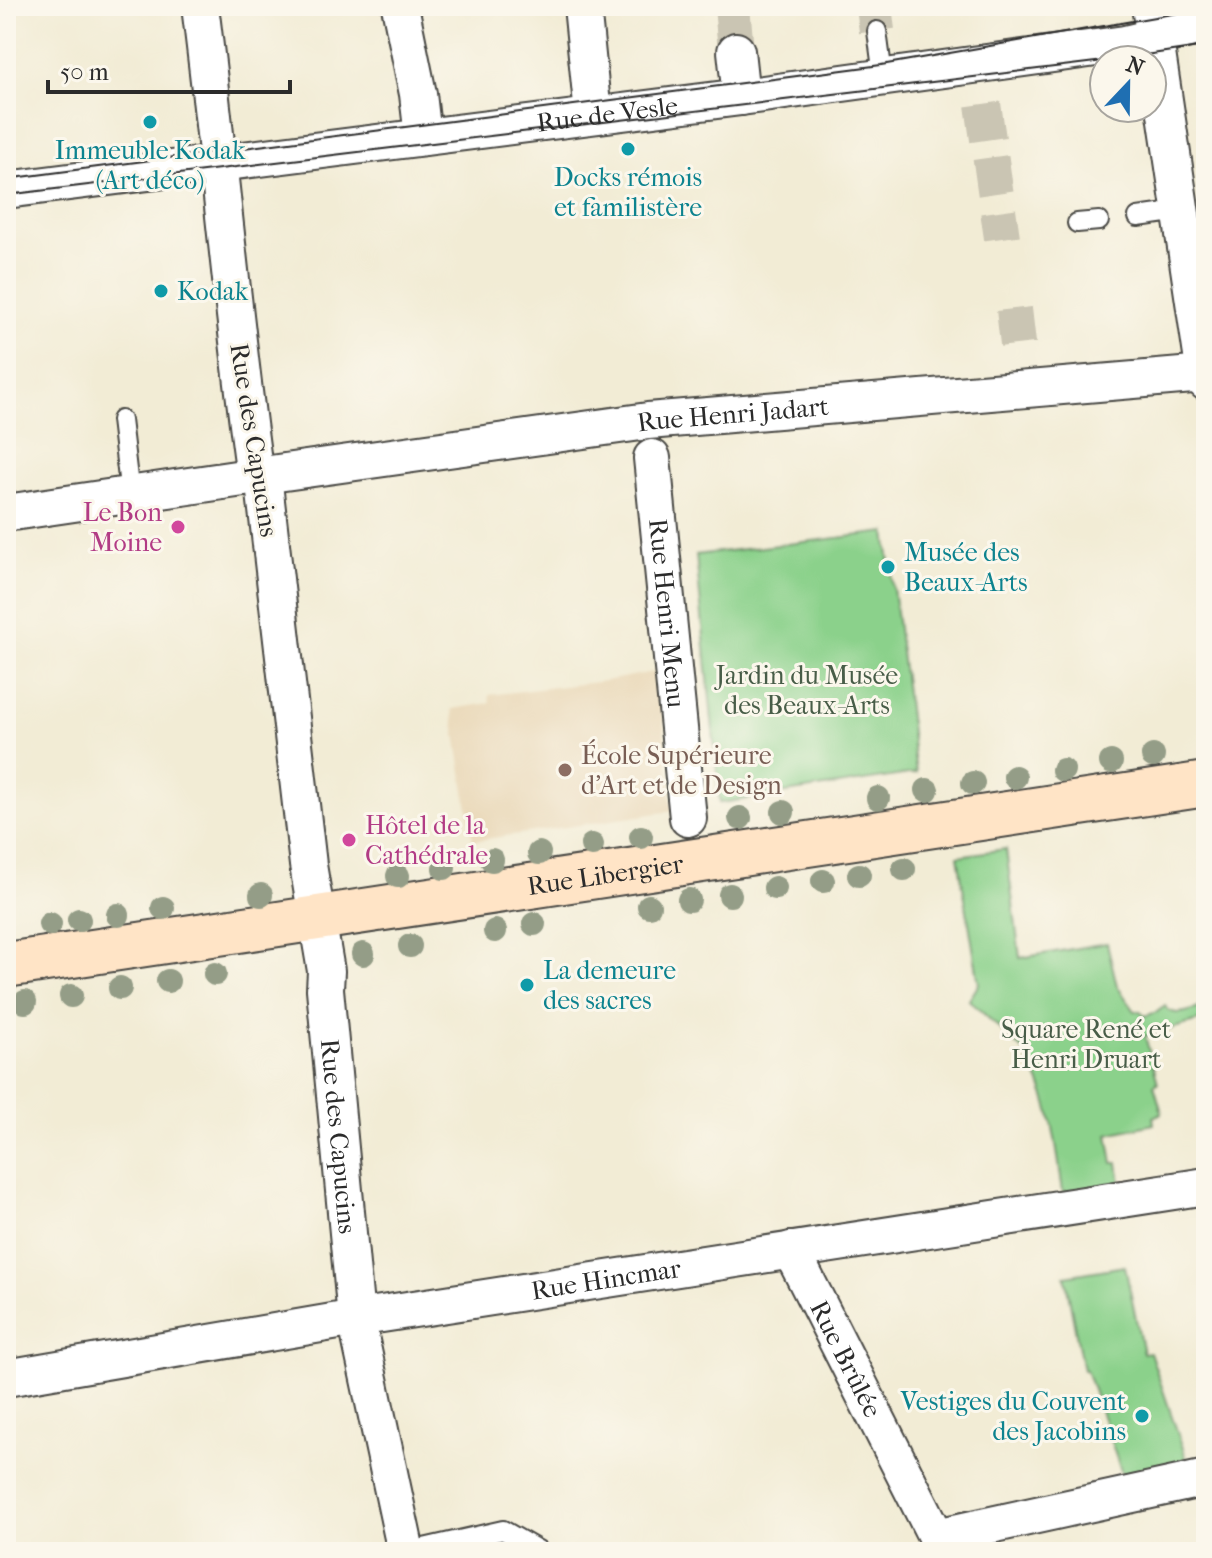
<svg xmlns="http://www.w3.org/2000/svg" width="1212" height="1558" viewBox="0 0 1212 1558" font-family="'IM FELL French Canon',serif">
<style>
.built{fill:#ead9ba}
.green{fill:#8bd18b;stroke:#5b7e5b;stroke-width:2}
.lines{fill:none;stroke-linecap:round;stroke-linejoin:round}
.street-tunnel{stroke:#cac5b3;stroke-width:36;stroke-dasharray:36 18;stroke-linecap:butt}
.lane-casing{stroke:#494844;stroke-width:22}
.street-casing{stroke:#494844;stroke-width:40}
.secondary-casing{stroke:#494844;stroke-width:48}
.lane{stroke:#fff;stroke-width:18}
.street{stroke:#fff;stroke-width:36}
.secondary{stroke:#ffe4c6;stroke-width:44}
.tram{stroke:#2b2b2b;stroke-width:2}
.tree{fill:#949d87}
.culture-dot{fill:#0f9aa8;stroke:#fbf7ec;stroke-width:3}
.hotel-dot{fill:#d1479c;stroke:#fbf7ec;stroke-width:3}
.education-dot{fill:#8d6e63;stroke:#fbf7ec;stroke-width:3}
.labels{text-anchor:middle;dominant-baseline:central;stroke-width:6;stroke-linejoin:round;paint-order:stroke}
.street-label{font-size:26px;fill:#2b2b2b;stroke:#fbf7ec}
.culture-label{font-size:26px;fill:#0d838f;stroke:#fbf7ec;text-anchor:start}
.hotel-label{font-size:26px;fill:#b23c85;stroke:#fbf7ec;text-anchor:end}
.park-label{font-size:26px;fill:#485d48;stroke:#fbf7ec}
.education-label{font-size:26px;fill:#785e54;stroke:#fbf7ec;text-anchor:start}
</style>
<rect width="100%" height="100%" fill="#fbf7ec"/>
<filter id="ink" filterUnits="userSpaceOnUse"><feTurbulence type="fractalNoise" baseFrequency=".0125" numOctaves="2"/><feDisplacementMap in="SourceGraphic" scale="16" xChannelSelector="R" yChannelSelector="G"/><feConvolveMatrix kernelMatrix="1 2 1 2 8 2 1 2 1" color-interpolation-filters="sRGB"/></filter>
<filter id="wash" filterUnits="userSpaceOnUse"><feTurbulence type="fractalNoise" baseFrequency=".006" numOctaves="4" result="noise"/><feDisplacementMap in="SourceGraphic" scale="32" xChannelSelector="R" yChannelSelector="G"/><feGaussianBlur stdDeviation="1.8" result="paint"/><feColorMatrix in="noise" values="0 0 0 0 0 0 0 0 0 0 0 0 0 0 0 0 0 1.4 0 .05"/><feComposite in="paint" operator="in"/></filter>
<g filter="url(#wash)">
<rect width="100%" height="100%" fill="#f2ecd5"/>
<path class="built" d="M658 671 672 811 473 841 452 709 490 703 489 695 606 681Z"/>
<path class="green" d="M886 532 916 773 720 803 696 555Z
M1006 849 1020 958 1107 943 1117 986 1135 1011H1139L1145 1016 1157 1012 1165 1006C1174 1020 1193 1009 1206 1006V1019L1145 1036 1158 1083 1154 1085 1162 1113 1153 1117 1154 1124 1108 1134 1113 1163H1118L1121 1183 1063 1192C1056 1146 1053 1099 1027 1058L1029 1056 969 1000 979 984 958 856Z
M1125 1266 1143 1353 1150 1352 1189 1466 1125 1482 1086 1370H1083L1065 1276Z"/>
</g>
<g filter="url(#ink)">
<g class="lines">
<path class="street-tunnel" d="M732 6 736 51
M874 6 877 31
M983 104 1002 238
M1014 309 1020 361"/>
<defs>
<path id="lane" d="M877 31 883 76
M1138 217 1180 211
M1077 223 1099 221
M121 420 130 495
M406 1552 503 1530 538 1550"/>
<g id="street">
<path d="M200 6C220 163 233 320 255 476"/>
<path d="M400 6 418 94 423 137"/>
<path d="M582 6 593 115"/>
<path d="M1150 6 1206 382"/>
<path d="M736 51 741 97"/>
<path id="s1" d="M6 190 741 97 1125 44 1206 25"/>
<path id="s2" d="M652 458 688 818"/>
<path id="s3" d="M263 475 648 421 1205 374"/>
<path id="s4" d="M6 513 263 475 308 865 326 971 325 989 356 1318 406 1552"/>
<path id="s5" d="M791 1250 944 1552"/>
<path id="s6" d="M6 1378 356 1318 1206 1186"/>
<path d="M936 1537 1206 1478"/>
</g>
<g id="secondary">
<path id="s7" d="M6 965 1206 784"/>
</g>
</defs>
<use href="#lane" class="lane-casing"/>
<use href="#street" class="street-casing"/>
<use href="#secondary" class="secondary-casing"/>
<use href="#lane" class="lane"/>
<use href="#street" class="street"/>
<use href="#secondary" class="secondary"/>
<path class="tram" d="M1111 60 1206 46
M6 179 881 65 1206 8
M6 195 1104 61"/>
</g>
<g class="tree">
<circle cx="1153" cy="756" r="12"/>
<circle cx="1111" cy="762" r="12"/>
<circle cx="1063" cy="770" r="12"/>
<circle cx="1015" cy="777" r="12"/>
<circle cx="973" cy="783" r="12"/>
<circle cx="927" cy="790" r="12"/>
<circle cx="878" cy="798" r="12"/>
<circle cx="783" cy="812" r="12"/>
<circle cx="740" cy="818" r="12"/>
<circle cx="641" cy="837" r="12"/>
<circle cx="592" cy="845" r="12"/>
<circle cx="539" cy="853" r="12"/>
<circle cx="492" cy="860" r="12"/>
<circle cx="444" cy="868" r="12"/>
<circle cx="904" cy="869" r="12"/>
<circle cx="859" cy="875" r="12"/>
<circle cx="398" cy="876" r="12"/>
<circle cx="823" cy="881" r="12"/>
<circle cx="775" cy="888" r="12"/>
<circle cx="261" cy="895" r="12"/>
<circle cx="730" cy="895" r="12"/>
<circle cx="689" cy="900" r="12"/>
<circle cx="649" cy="906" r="12"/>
<circle cx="163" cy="908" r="12"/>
<circle cx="118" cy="915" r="12"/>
<circle cx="79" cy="920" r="12"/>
<circle cx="50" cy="924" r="12"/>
<circle cx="534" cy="924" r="12"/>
<circle cx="495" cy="931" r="12"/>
<circle cx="410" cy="946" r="12"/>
<circle cx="363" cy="954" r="12"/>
<circle cx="215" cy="974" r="12"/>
<circle cx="168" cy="981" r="12"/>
<circle cx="120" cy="988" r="12"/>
<circle cx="71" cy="996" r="12"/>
<circle cx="25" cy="1002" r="12"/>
</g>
</g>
<g class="culture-dot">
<circle cx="150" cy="122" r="8"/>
<circle cx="628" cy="149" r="8"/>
<circle cx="161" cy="291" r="8"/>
<circle cx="888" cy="567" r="8"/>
<circle cx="527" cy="985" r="8"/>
<circle cx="1142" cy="1416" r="8"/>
</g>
<g class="hotel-dot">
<circle cx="178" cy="527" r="8"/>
<circle cx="349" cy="840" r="8"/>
</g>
<circle class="education-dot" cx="565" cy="770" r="8"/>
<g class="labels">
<g class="street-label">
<text stroke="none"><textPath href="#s1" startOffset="606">Rue de Vesle</textPath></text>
<text stroke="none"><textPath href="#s3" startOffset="474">Rue Henri Jadart</textPath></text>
<text transform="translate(254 440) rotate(81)">Rue des Capucins</text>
<text stroke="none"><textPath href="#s2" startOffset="156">Rue Henri Menu</textPath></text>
<text stroke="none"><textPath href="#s7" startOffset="606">Rue Libergier</textPath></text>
<text stroke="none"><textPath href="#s4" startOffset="926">Rue des Capucins</textPath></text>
<text stroke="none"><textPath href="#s6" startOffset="608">Rue Hincmar</textPath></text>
<text stroke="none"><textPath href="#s5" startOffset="122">Rue Brûlée</textPath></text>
</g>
<g class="culture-label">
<text x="150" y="150" text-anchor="middle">Immeuble Kodak<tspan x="150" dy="30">(Art déco)</tspan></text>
<text x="628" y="177" text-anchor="middle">Docks rémois<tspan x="628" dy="30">et familistère</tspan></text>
<text x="177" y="291">Kodak</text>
<text x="904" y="552">Musée des<tspan x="904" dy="30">Beaux-Arts</tspan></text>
<text x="543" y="970">La demeure<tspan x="543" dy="30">des sacres</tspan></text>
<text x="1126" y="1401" text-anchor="end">Vestiges du Couvent<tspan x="1126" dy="30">des Jacobins</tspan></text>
</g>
<g class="hotel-label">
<text x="162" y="512">Le Bon<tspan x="162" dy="30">Moine</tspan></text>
<text x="365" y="825" text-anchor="start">Hôtel de la<tspan x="365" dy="30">Cathédrale</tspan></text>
</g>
<g class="park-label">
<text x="807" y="675">Jardin du Musée<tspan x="807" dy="30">des Beaux-Arts</tspan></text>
<text x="1086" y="1029">Square René et<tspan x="1086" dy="30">Henri Druart</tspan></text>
</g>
<g class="education-label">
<text x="581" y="755">École Supérieure<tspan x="581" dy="30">d'Art et de Design</tspan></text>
</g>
</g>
<rect width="1212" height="1558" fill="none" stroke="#fbf7ec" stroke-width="32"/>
<g transform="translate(1128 84) rotate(22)"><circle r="38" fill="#fbf7ec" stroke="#a8a59f" stroke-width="2"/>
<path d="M0-6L14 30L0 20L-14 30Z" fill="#1f6fb2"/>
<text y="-12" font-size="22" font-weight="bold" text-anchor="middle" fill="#2b2b2b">N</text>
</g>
<path d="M48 80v12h242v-12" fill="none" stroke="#2b2b2b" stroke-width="4"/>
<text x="60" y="80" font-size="24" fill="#2b2b2b" stroke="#fbf7ec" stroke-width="6" paint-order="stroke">50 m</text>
</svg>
